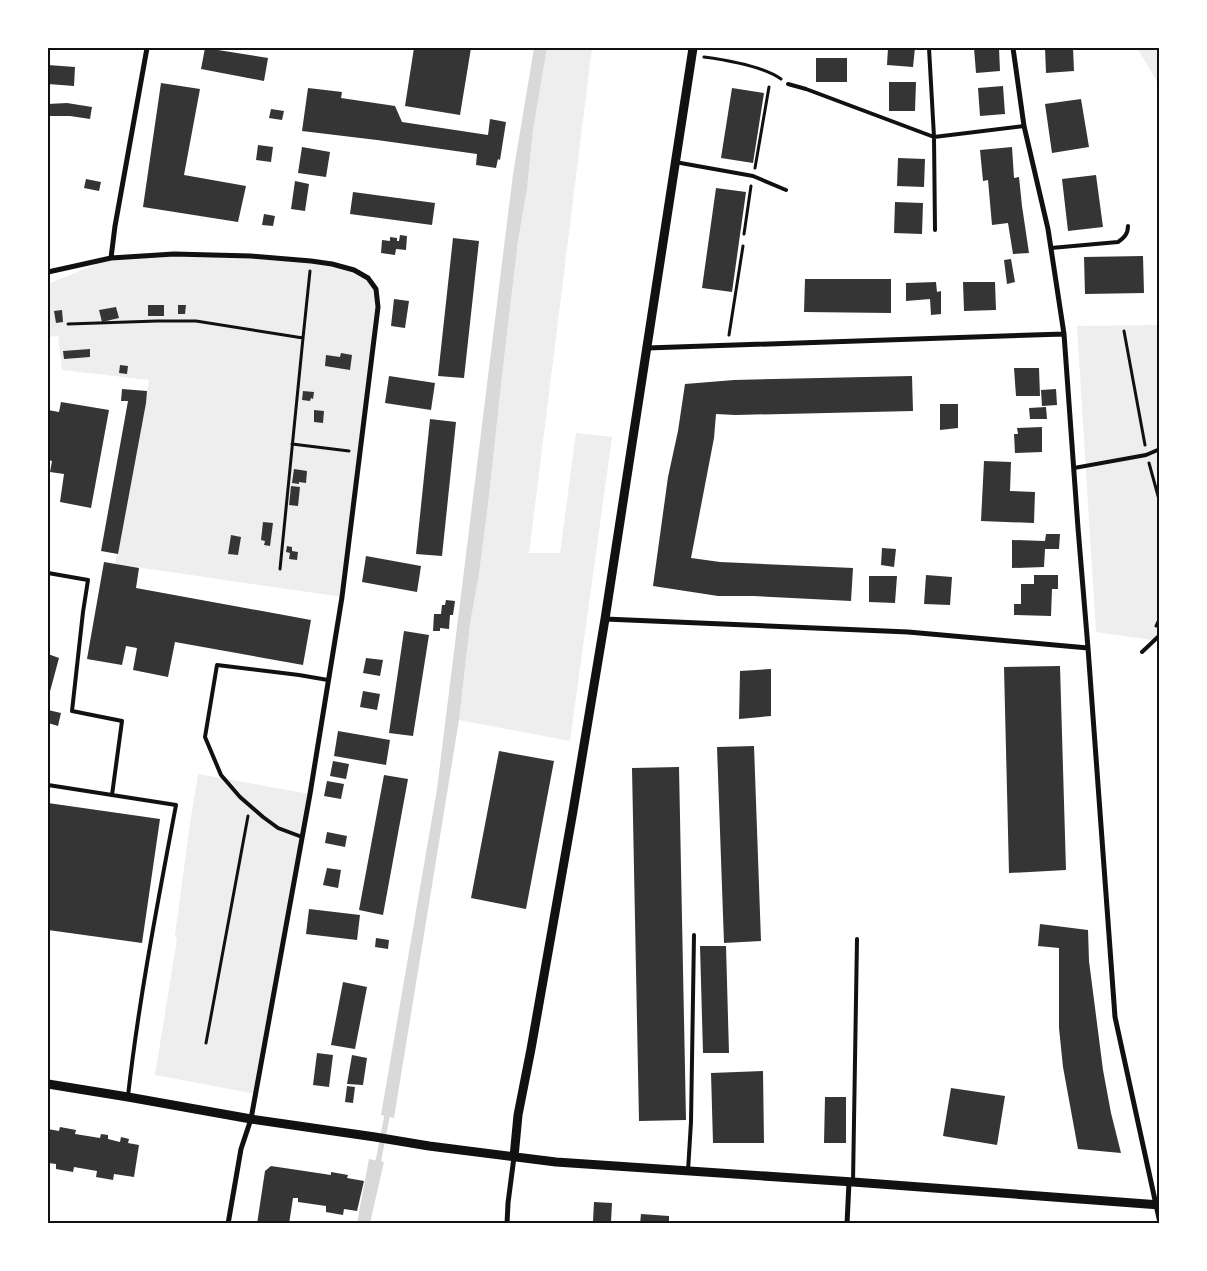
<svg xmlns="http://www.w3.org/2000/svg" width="1207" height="1271" viewBox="0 0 1207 1271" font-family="Helvetica,sans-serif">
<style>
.green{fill:#eee}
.water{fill:#d9d9d9}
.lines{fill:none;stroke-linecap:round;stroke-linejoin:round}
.stream{stroke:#d9d9d9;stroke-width:5.5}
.building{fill:#353535}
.path{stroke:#111;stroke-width:3}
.service{stroke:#111;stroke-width:4}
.minor{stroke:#111;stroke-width:5}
.tertiary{stroke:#111;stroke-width:9}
.neatline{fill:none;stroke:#111;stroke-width:2}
</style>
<rect width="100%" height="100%" fill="#fff"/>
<path class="green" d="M547 48H592L529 553H560L576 433 612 437 570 741 459 720 470 624 479 574 488 505 502 376 518 241 527 189 533 130Z
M1137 48H1159V91L1158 83Z
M174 254 251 256 332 264 368 278 376 289 378 307 342 597 115 564 149 380 62 370 58 336 48 337V284L111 258Z
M1159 325V641L1096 632 1077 326Z
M198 774 310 794 256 1094 155 1075 177 939 175 935 191 817Z"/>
<path class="water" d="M534 48H547L533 130 527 189 518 241 502 376 488 505 479 574 470 624 459 720 394 1118 381 1115 437 789 513 174Z
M369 1159 384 1162 370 1223H357Z"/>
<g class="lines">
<path class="stream" d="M377 1168 388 1111"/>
</g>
<path class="building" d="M205 48 268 58 264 81 201 69Z
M414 48H471L460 115 405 106Z
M888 48H915L913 67 887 65Z
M974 48H999L1000 71 976 73Z
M1045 48H1073L1074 71 1046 73Z
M816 58H847V82H816Z
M48 65 75 67 74 86 48 84Z
M889 82H916L915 111H889Z
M161 83 200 89 184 175 246 186 238 222 143 207Z
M1003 86 1005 114 980 116 978 88Z
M308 88 342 92 341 98 395 106 402 122 488 135 490 119 506 122 500 160 498 159 496 168 476 165 477 154 377 140 302 131Z
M732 88 764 93 753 163 721 158Z
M1081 99 1089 147 1052 153 1045 104Z
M67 103 92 107 90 119 70 116H48V104Z
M271 109 284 111 282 120 269 118Z
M258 145 273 147 271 162 256 160Z
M302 147 330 152 326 177 298 173Z
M1012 147 1014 178 1019 177 1022 206 1029 253 1013 254 1008 223 992 225 988 180 983 181 980 150Z
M898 158 925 159 924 187 897 186Z
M1096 175 1103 227 1068 231 1062 179Z
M86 179 101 182 99 191 84 188Z
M295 181 309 184 305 211 291 209Z
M716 188 746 192 732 292 702 288Z
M353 192 435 203 432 225 350 214Z
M895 202 923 203 922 234 894 233Z
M264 214 275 216 273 226 262 225Z
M400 235 407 236 406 250 396 249 395 255 381 253 382 240 390 241V237L397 238V241H399Z
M453 238 479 241 464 378 438 376Z
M1143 256 1144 293 1085 294 1084 257Z
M1011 259 1015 282 1007 284 1004 260Z
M805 279H891V313L804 312Z
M936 282 937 292 941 291V314L931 315 930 299 906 301V283Z
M963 282H995L996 310 964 311Z
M394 299 409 301 405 328 391 326Z
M148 305H164V316H148Z
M178 305H186L185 314H178Z
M116 307 119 318 102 322 99 310Z
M62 310 63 322 56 323 54 311Z
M90 349V357L64 359 63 351Z
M341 353 352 355 350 370 325 366 326 355 340 357Z
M120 365 128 366 127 374 119 373Z
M1014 368H1039L1040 396H1016Z
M389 376 435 383 431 410 385 403Z
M912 376 913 411 735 415 716 414 714 438 691 558 720 562 853 568 851 601 753 596H718L653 586 668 477 678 431 685 384 734 380Z
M122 389 147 391 146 403 118 554 101 551 128 401H121Z
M1056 389 1057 405 1042 406 1041 390Z
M303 391 314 392 313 399 311 398 310 401 302 400Z
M61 402 109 410 91 508 60 502 64 474 50 472 52 461 48 460V410L59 412Z
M940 404H958V428L940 430Z
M1046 407 1047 419H1030L1029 408Z
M314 410 324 411 323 423 314 422Z
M430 419 456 422 442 556 416 554Z
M1042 427V452L1015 453 1014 434H1018L1017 428Z
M984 461 1011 462 1010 491 1035 492 1034 523 981 521Z
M294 469 307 471 306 483 299 482V484L292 483Z
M291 486 300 487 298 506 289 505Z
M263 522 273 523 270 546 264 545 265 541 261 540Z
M1046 534H1060L1059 549H1045L1044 567 1012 568V540L1045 541Z
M231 535 241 537 238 555 228 554Z
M287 546 292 547V551L298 552 297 560 289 559 290 553 286 552Z
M882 548 896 549 894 567 881 565Z
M366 556 421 566 417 592 362 582Z
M104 562 139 568 136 588 311 620 303 665 175 642 168 677 133 670 137 648 126 646 122 665 87 659Z
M926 575 952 577 950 605 924 604Z
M1034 575H1058V589H1052L1051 616 1014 615V604H1021V584H1034Z
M869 576H897L895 603 869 602Z
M446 600 455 601 453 615H450L449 629 440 628V631H433L434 614H441L442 605H445Z
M404 631 429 635 413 736 389 733Z
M48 654 59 658 48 699Z
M366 658 383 660 380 676 363 673Z
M1060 666 1066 870 1009 873 1004 667Z
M771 669V716L739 719 740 671Z
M363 691 380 694 377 710 360 707Z
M48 710 61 713 58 726 48 723Z
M338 731 390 740 386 765 334 756Z
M754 746 761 941 724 943 717 747Z
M499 751 554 761 526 909 471 898Z
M333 761 349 764 346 779 330 776Z
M679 767 686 1120 639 1121 632 768Z
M384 775 408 779 383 915 359 910Z
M327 781 344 784 341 799 324 796Z
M48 803 160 819 142 943 48 930Z
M327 832 347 836 345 847 325 843Z
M327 868 341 870 338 888 323 885Z
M309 909 360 915 357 940 306 934Z
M1040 924 1088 930 1089 961 1103 1070 1111 1113 1121 1153 1078 1149 1063 1067 1059 1028V948L1038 946Z
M376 938 389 940 388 949 375 947Z
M700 946H726L729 1053H703Z
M343 982 367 987 355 1049 331 1045Z
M317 1053 333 1055 329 1087 313 1085Z
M352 1055 367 1058 363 1085 347 1084Z
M763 1071 764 1143H713L711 1073Z
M347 1086 355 1087 353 1103 345 1102Z
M951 1088 1005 1096 997 1145 943 1136Z
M825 1097H846V1143H824Z
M60 1127 76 1130 75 1134 100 1138 101 1134 108 1135V1139L120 1142 121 1137 129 1139 128 1143 139 1145 134 1177 114 1174 113 1180 96 1177 97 1171 74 1167 73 1172 56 1169V1164L48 1163V1129L59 1131Z
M271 1166 331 1175V1172L348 1175 347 1178 364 1181 357 1211 344 1209 343 1215 326 1212V1206L298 1202V1198H293L289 1224H257L265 1171Z
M594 1202 612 1203 611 1222 593 1221Z
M641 1214 669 1216V1224H640Z"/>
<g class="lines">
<path class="path" d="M704 57C726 60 763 66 781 79
M755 168 769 87
M744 234 751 186
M68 324 157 321H196L303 338 280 569
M1124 331 1145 445
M729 335 743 246
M303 338 310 271
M292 444 349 451
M1149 463 1160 503
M1156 626 1160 617
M206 1043 248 816"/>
<path class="service" d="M929 48 934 137 935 230
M788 84 806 89 934 137 1024 126
M675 162 753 176 786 190
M1051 248 1118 242C1124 238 1128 234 1128 226
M1074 468 1146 455 1160 449
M48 573 88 580 83 612 72 711 122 721 112 795
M1142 652 1160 635
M1160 695V706
M48 785 176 805C158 901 139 998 128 1096
M302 837 278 828 263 817 240 797 221 775 205 737 217 665 299 675 328 680
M688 1171 691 1122 694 935
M853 1182 857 939"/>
<path class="minor" d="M1013 48 1024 126 1048 229 1064 334 1078 528 1088 648 1115 1017 1160 1223
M111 258 115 226 147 48
M48 272 111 258 174 254 251 256 311 261 332 264 354 270 368 278 376 289 378 307 342 597 310 794 251 1119 241 1149 228 1224
M647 348 1064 334
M605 619 908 632 1088 648
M507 1224 508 1203 514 1157
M847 1224 849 1182"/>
<path class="tertiary" d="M48 1084 128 1097 251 1119 375 1137 429 1146 556 1162 853 1182 1160 1205
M514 1157 518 1115 531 1049 573 811 605 619 693 48"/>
</g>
<rect width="1207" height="1271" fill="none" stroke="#ffffff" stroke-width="98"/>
<rect x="49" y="49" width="1109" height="1173" class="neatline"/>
</svg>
